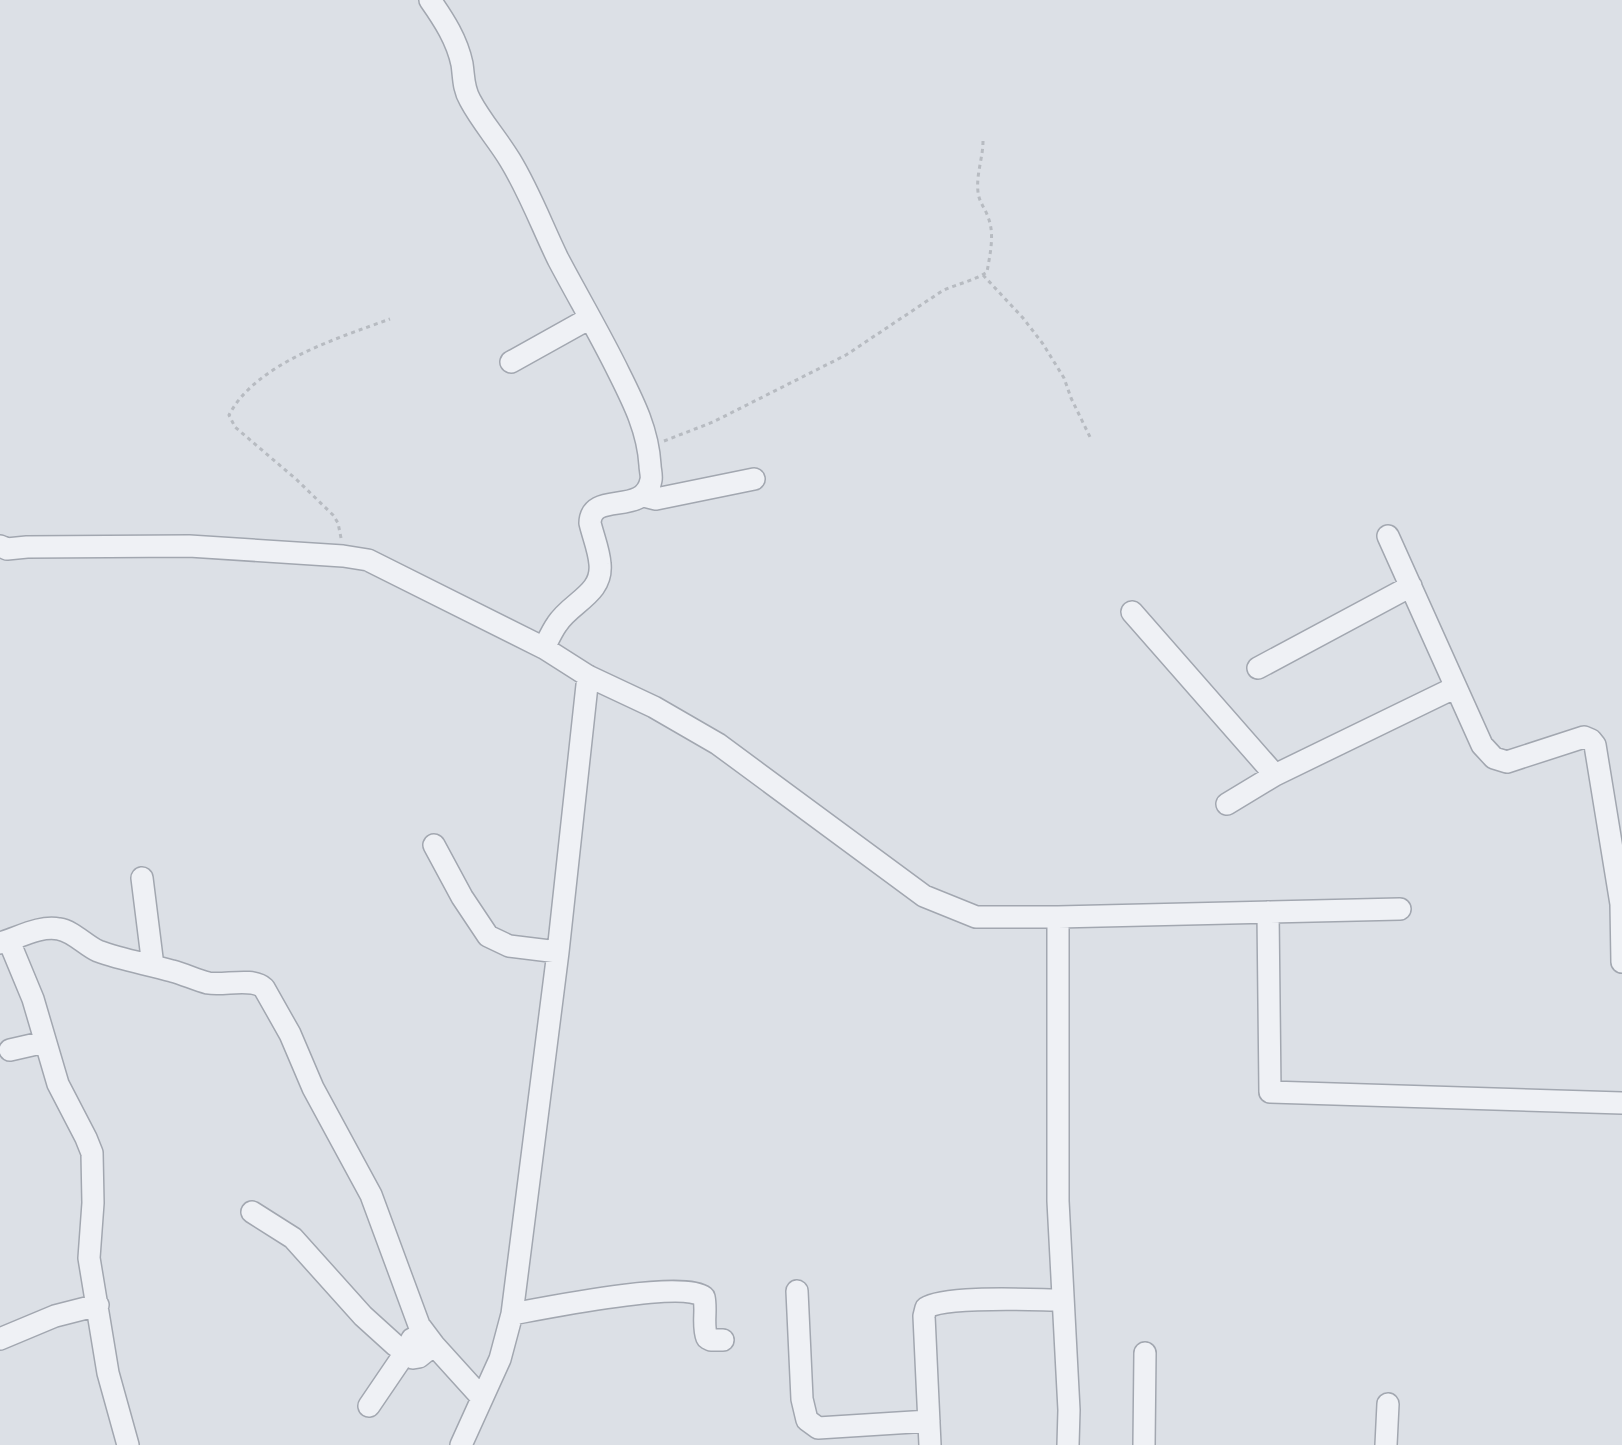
<svg xmlns="http://www.w3.org/2000/svg" width="1622" height="1445" viewBox="0 0 1622 1445" font-family="'IBM Plex Sans',sans-serif">
<style>
.lines{fill:none;stroke-linecap:round;stroke-linejoin:round}
.minor-casing{stroke:#a2a7b0;stroke-width:24}
.path{stroke:#b7bbc1;stroke-width:3;stroke-dasharray:4 4;stroke-linecap:butt}
.minor{stroke:#eff1f5;stroke-width:21}
</style>
<rect width="100%" height="100%" fill="#dce0e6"/>
<g class="lines">
<defs>
<path id="minor" d="M430 0C444 20 457 40 462 64 464 77 463 88 470 100 481 121 498 140 510 160 529 191 542 226 558 259 578 297 600 334 619 373 634 403 648 431 650 465 650 470 652 475 651 480 644 517 591 490 590 523 593 536 599 550 600 564 603 594 571 602 557 624 552 631 548 640 544 648
M511 362 590 318
M644 495 648 497 656 499 754 479
M1388 536 1482 745 1494 758 1507 762 1584 737 1591 740 1595 745 1621 904 1622 962
M0 546 7 549 27 547 189 546 343 556 368 560 544 648 588 676 654 707 718 744 924 896 976 917H1058L1400 909
M1132 612 1275 775
M1258 668 1411 586
M1227 804 1275 775 1456 687
M434 845 462 897 488 936 509 946 558 952
M142 878 153 966
M1268 912 1270 1092 1622 1103
M1058 917V1201L1069 1410 1068 1445
M9 941 33 999 58 1084 86 1138 92 1153 93 1203 89 1258 108 1373 128 1445
M0 943C18 938 40 925 59 929 73 931 85 945 98 951 122 960 148 964 172 971 184 974 196 980 208 983 224 986 252 977 264 988L290 1034 313 1088 371 1195 419 1325 434 1345 482 1398
M10 1050 45 1042
M252 1212 293 1238 363 1316 395 1345 413 1358 419 1357 434 1345
M797 1291 802 1399 807 1420 818 1428 929 1421
M512 1314C545 1308 682 1280 704 1297 707 1311 702 1325 707 1338L711 1340H723
M0 1339 55 1316 98 1305
M369 1406 405 1353 412 1339
M461 1445 500 1359 512 1314 558 952 588 676
M930 1445 924 1316 926 1308C945 1295 1036 1300 1063 1300
M1144 1445 1145 1353
M1386 1445 1388 1404"/>
</defs>
<use href="#minor" class="minor-casing"/>
<path class="path" d="M983 275 1023 318 1043 344 1064 378 1071 398 1090 437
M664 441 713 422 846 355 942 291C956 284 974 281 987 272 990 254 995 234 988 217 985 208 979 202 978 192 976 174 983 158 983 141
M341 538 338 523 333 515 297 480 235 427 229 415C256 363 338 338 390 319"/>
<use href="#minor" class="minor"/>
</g>
</svg>
